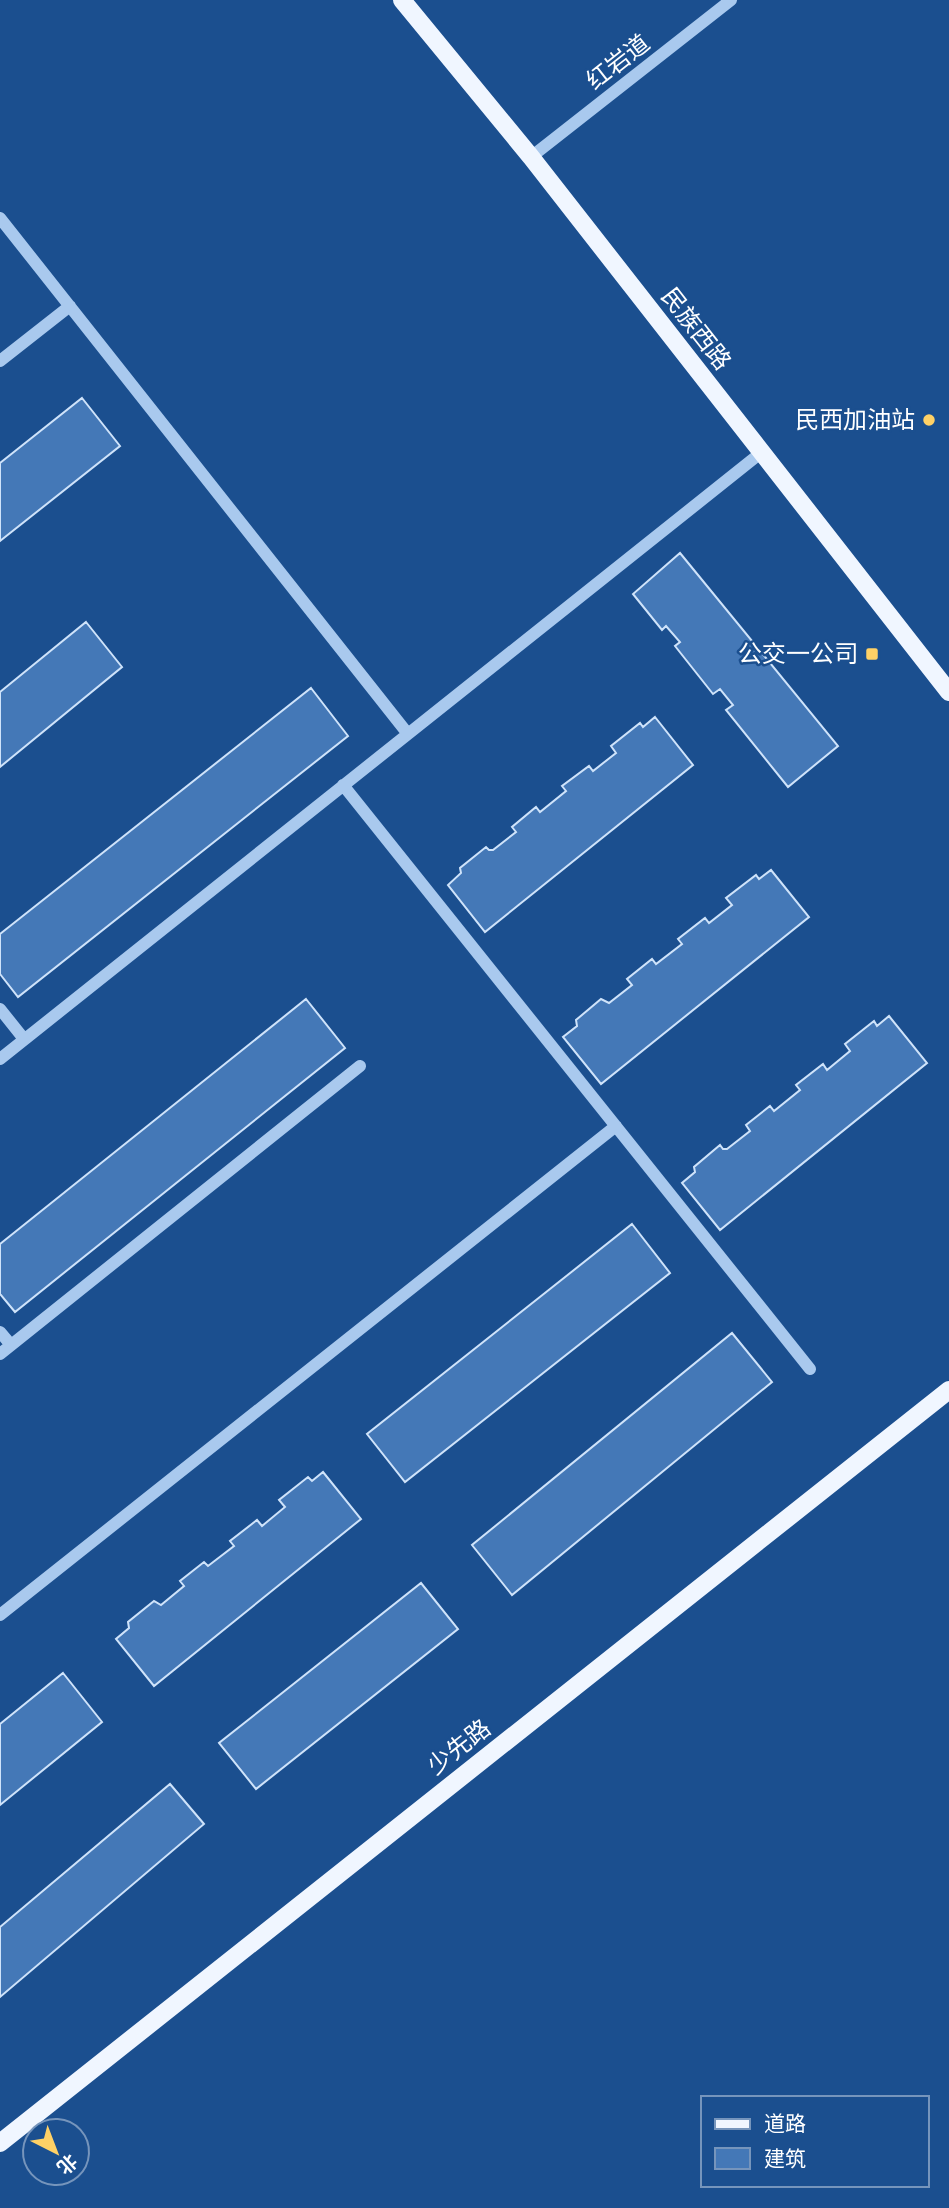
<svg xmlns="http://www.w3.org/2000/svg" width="949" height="2208" viewBox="0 0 949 2208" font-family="'Work Sans','Noto Sans SC',sans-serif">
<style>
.building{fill:#4478b7;stroke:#cfe3fa;stroke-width:2}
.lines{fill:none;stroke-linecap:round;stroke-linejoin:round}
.minor{stroke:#a9c9ee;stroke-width:12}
.major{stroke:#f0f6ff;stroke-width:18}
.poi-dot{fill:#ffd166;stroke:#1b4f8f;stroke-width:2.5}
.labels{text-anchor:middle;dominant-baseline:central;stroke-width:5;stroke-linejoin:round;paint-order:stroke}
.street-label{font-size:24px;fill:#fff;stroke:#1b4f8f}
.poi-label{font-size:24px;fill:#fff;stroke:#1b4f8f;text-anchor:end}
</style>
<rect width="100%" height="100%" fill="#1b4f8f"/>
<path class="building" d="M82 398 120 446 0 541V463Z
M680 553 838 746 788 787 726 710 733 705 720 689 713 694 675 646 680 642 666 626 662 630 633 594Z
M86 622 122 667 0 767V692Z
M311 688 348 736 18 997 0 974V934Z
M655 717 693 765 485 932 448 885 461 873 460 868 486 847 489 850H493L516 832 512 827 536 807 540 812 566 791 562 786 589 766 593 771 616 753 611 746 640 723 643 727Z
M771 870 809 917 601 1084 563 1037 577 1026 576 1020 601 999 609 1003 632 985 627 979 652 959 656 964 682 944 678 939 705 918 709 923 732 905 726 898 756 875 759 879Z
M306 999 345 1048 15 1312 0 1294V1244Z
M889 1016 927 1063 720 1230 682 1183 695 1172 694 1167 720 1145 723 1149H727L750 1131 746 1125 770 1106 774 1111 800 1090 796 1085 823 1064 827 1070 850 1051 845 1044 874 1021 877 1026Z
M632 1224 670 1273 405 1482 367 1434Z
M732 1333 772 1382 512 1595 472 1545Z
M323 1472 361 1519 154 1686 116 1639 129 1628 128 1622 154 1601 161 1605 184 1586 180 1581 204 1562 208 1566 234 1546 230 1541 257 1520 262 1526 285 1507 279 1500 308 1477 312 1481Z
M421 1583 458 1629 256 1789 219 1743Z
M63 1673 102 1722 0 1805V1724Z
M170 1784 204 1824 0 1997V1927Z"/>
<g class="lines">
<path class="minor" d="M531 157 731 0
M0 218 408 734
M0 361 70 306
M343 785 810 1369
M0 1009 24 1039
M0 1059 762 452
M0 1332 11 1345
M0 1354 360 1066
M0 1615 616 1126"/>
<path class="major" d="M402 0 531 157 949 692
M0 2143 949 1390"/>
</g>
<g class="poi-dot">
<circle cx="929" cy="420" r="7"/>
<rect x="865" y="647" width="14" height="14" rx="3.5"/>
</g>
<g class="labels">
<g class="street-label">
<text transform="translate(618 62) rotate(-38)">红岩道</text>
<text transform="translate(696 329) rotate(52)">民族西路</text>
<text transform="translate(459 1747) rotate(-38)">少先路</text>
</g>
<g class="poi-label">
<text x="915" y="420">民西加油站</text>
<text x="858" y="654">公交一公司</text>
</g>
</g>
<rect x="701" y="2096" width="228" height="91" fill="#1b4f8f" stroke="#7695bc" stroke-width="2"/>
<rect x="715" y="2119" width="35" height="10" fill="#f0f6ff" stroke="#7695bc" stroke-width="2"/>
<text x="764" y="2131" font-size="21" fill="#ffffff">道路</text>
<rect x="715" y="2148" width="35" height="21" fill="#4478b7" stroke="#7695bc" stroke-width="2"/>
<text x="764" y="2166" font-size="21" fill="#ffffff">建筑</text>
<g transform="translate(56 2152) rotate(138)"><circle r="33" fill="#1b4f8f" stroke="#7695bc" stroke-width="2"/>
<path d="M0-5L12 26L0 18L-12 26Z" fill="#ffd166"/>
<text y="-10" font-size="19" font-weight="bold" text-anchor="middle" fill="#ffffff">北</text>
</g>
</svg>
